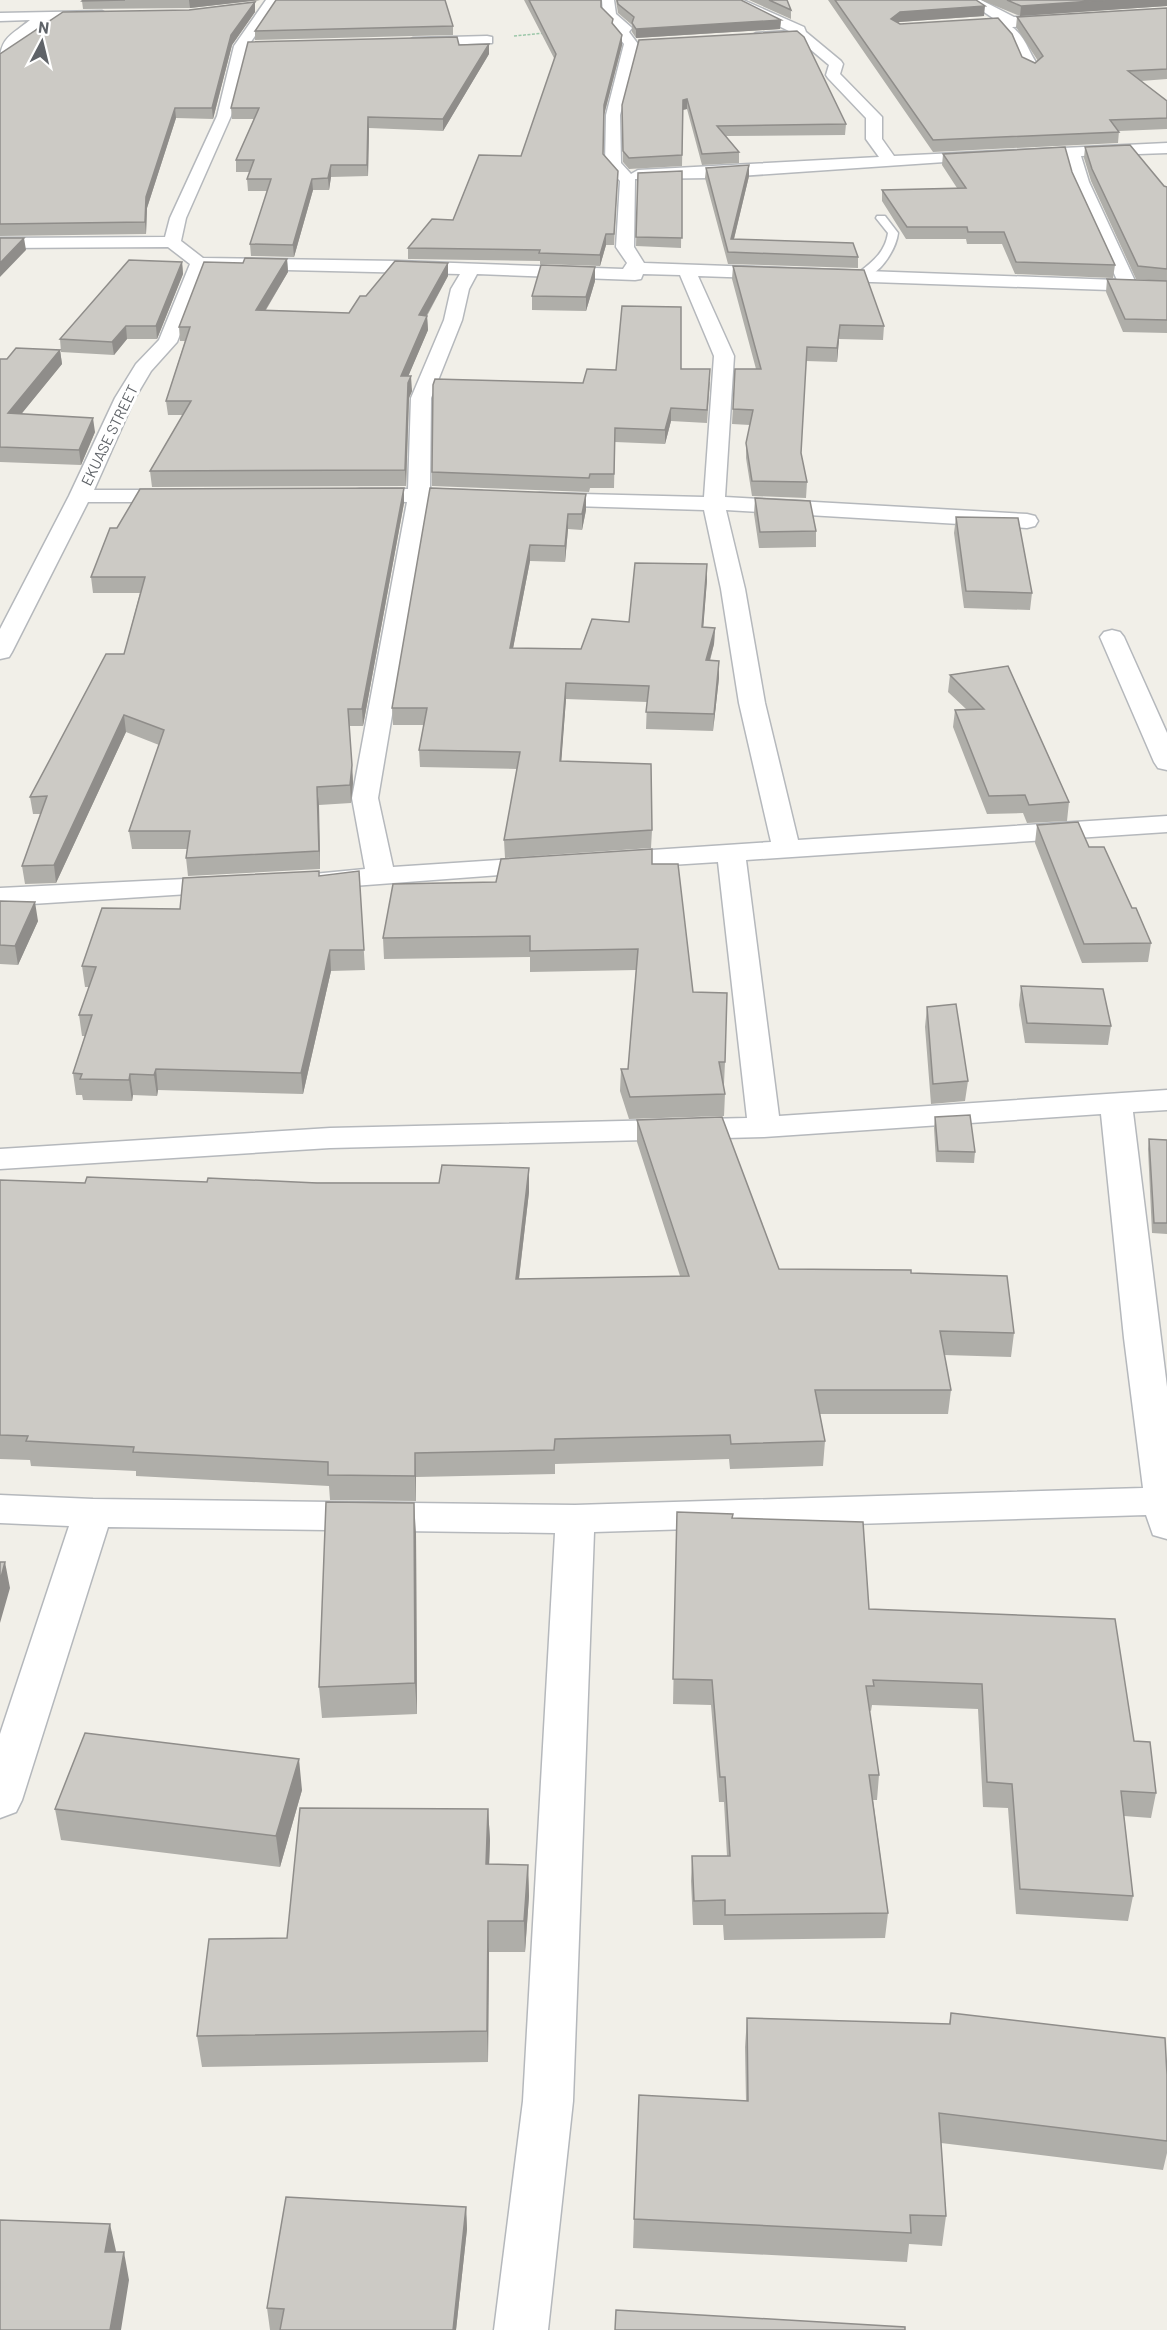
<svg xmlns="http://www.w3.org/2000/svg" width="1167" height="2330" viewBox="0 0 1167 2330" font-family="Barlow,sans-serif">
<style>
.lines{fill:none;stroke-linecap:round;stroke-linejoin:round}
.service-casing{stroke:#b5b8bc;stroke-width:3}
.minor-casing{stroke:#b5b8bc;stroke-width:3}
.path{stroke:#9cc7a9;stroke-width:1.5;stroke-dasharray:3 1.5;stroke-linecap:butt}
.service{fill:#fff;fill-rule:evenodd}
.minor{fill:#fff;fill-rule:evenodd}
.wall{fill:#afaea9}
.shaded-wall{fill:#8f8d8a}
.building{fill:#cccac5;stroke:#8f8d8a;stroke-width:1.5}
.labels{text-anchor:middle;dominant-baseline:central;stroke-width:6;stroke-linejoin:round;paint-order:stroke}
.far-street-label{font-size:15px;fill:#5f6368;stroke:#fff}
</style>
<rect width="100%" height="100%" fill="#f1efe8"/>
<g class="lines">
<defs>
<path id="service" d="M877 216H885L898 233C896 250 877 281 857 278V274C872 262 885 253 888 233L876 218Z"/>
<path id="minor" d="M266 0H280L248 46 231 116 186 218 181 241 203 258 398 261 623 269 627 263 616 247 620 181 605 164 606 115 624 44 614 31 616 28 603 14 602 0H614L616 14 632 28 629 32 638 44 620 115 621 163 631 174 638 170 879 157 866 139V118L828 78 826 75 829 65 797 38 751 40 749 37 756 33 789 31 726 0H743L804 27 806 32 841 61 843 64 840 74 882 117V139L894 156 1167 143V153L1081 156 1089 182 1135 281 1167 282V292L698 276 734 356 725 497 1027 514 1035 516 1038 521 1035 526 1027 528 726 510 745 589 765 703 798 840 1167 816V832L746 860 779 1116 1167 1090V1110L1133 1112 1167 1387V1539L1153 1535 1146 1515 594 1532 573 2101 548 2330H494L523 2101 555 1533 108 1527 22 1800 16 1812 0 1818V1734L69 1526 0 1523V1495L93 1499 575 1505 1143 1488 1124 1338 1101 1114 764 1137 330 1148 0 1169V1149L330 1128 747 1118 718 862 607 869 597 867 593 861 597 855 607 853 771 842 739 703 721 589 704 510 540 505 532 504 529 499 532 494 540 493 704 497 714 356 680 275 643 274 641 279 635 280 477 274 469 289 462 320 431 398 430 489 482 491 485 496 482 501 428 502 378 798 393 867 543 857 553 859 557 865 553 871 313 889 303 887 299 881 303 875 365 869 352 798 407 502 352 500 349 495 352 490 360 489H408L411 398 444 320 451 289 460 274 206 268 177 342 151 371 135 398 94 490H180L188 491 191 496 188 501 180 502H88L12 652 9 657 0 659V629L69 496 115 398 136 364 159 340 190 264 168 247 0 248V238L165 237 170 218 217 116 234 46ZM1065 156 1073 182 1117 280 644 263 634 247 635 179 711 178 974 160Z
M966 0H981L1014 17 1061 16 1068 20 1061 24 1012 27C1027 38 1029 55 1040 68L1033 72 1023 67 1013 43 994 22 996 20Z
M102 11 109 15 107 18 47 20 14 47 5 61 0 62C0 37 12 35 30 20L0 21V13Z
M487 36 492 37V43L413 46 406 42 413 38Z
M1112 630 1120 632 1124 637 1167 733V770L1158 768 1154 762 1100 637 1104 632Z
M226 877 236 879 240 885 236 891 0 906V888Z"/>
</defs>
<use href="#service" class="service-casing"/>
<use href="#minor" class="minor-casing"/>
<path class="path" d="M514 36 545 33"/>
<use href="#service" class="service"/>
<use href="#minor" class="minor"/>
</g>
<path class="wall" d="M83 0H260L190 8 83 9 82 1Z
M524 0H601V7L613 19V24L622 35V45L604 115 603 154 618 171 614 245H606L600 266 540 264V261L408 259V248L453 220 521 156 555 60Z
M616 0H741L781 20 780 29 636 38 632 32V25L618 13Z
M749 0H787L791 10V19Z
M828 0H976L984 16 899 22 898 23 1022 57 1035 63 1038 61 1016 27 1017 17 1167 8V79L1141 81 1167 101V129L1119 131 1118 143 933 152Z
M981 0H1167V6L1020 16Z
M255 2V12L232 45 213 119 176 118 147 208 146 234 0 236V54L189 10Z
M453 26V35L255 40V31Z
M639 40 846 124 845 135 726 136 739 152V163L702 165 687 109 683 110 682 166 629 169 623 162 622 105Z
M459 45 489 54 443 131 369 128 368 176 331 177 329 190H313L294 257 251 256 250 244 267 191H248L247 179 250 172H236V160L254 119H232L231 108Z
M1085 147 1164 186 1167 187V333L1123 332 1106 292 1107 279 1161 281 1136 279 1091 181 1084 158Z
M943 154 1072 172 1115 265 1113 278 1015 274 1002 244H967L966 239H906L882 201V190L957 188 942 165Z
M706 168 749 176 734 239 858 257V268L728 264 705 178Z
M682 171 681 248 636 246 638 173Z
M287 259 288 272 266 310 349 313 366 296 448 276 427 316 428 330 408 376 412 391 409 398 406 486 152 487 150 471 183 415H168L166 401 185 341H180L179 327Z
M182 262 183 274 157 339H127L114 355 61 352 60 339Z
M733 266 884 326 883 340 839 339 837 362 806 361 801 453 807 482 806 498 752 496 746 458V443L750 425 732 424 735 369H756L732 279Z
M595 267V281L586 311 532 310V296Z
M60 350 62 364 21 414 95 432 81 465 0 462V359H7Z
M681 369 710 382 707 423 671 421 665 444 615 442 614 488H590L589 492 432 486V472L583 383 616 370Z
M404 488V503L363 726H349L353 783 351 803 319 805 320 869 188 876 186 858 187 849H132L129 831 159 745 126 732 56 883 25 884 22 866 41 814H33L30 797 124 654 140 593H93L91 577 117 528Z
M430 488 586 510 582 530 568 529 565 562 530 561 513 648 581 649 707 580 703 627 715 628 714 644 710 661 719 678 713 731 646 729 647 702 566 699 561 761 652 830 651 848 505 858 504 840 517 769 420 767 419 750 424 725H393L392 708Z
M755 498 816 531V547L759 548 754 514Z
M956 517 1032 593 1030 610 964 608 954 533Z
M1008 666 1069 802 1067 821 1027 823 1023 813 987 814 953 727 955 710 966 709 948 692 950 675Z
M1037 825 1089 847 1132 908 1151 943 1148 962 1082 963 1035 843Z
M652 864 693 992 725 1062 724 1084H723L725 1094 724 1116 629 1119 620 1091 621 1069H628L636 970 530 972V957L384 959 383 938 496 882Z
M359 871 365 970 331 971 303 1094 158 1090 157 1096 133 1095 132 1101 83 1100 82 1095H76L73 1073 85 1036H82L79 1015 89 987H85L82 966 180 909 320 876Z
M0 901 38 921 18 965 0 964Z
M1021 986 1111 1026 1108 1045 1025 1043 1019 1005Z
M927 1007 968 1081 965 1101 931 1104 925 1027Z
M935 1117 975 1152 974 1163 936 1162 934 1128Z
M637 1120 779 1269 911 1273 1014 1333 1011 1357 944 1355 951 1390 948 1414H820L825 1441 823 1466 730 1469 729 1459 555 1464V1474L416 1477V1501L330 1500 329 1486 136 1476V1471L31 1466 30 1460 0 1459V1180L85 1183 207 1182 439 1183 529 1168V1192L519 1279 680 1276 637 1142Z
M1149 1139 1167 1140V1234L1152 1233 1148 1149Z
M677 1512 732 1518 869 1609 1134 1741 1156 1793 1151 1818 1124 1816 1133 1896 1128 1921 1016 1914 1008 1808 983 1807 978 1709 872 1705 871 1711 869 1710 879 1775 877 1800H873L888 1913 885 1938 724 1940 723 1925H693L691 1881 692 1856H727L724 1802H719L711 1705 673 1704Z
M416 1533 417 1714 322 1718 319 1687Z
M302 1790 280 1867 61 1840 55 1809Z
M488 1809 490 1840 489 1864 528 1865 529 1896 525 1952H489L488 2062 202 2067 197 2036 287 1938Z
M951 2013 1167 2075V2153L1163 2170 941 2143 946 2216 942 2246 909 2244 907 2262 633 2248 634 2219 746 2101 745 2047 747 2018 949 2024Z
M466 2207 467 2229 456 2330H270L267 2308Z"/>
<path class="shaded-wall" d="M189 0H260L190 8Z
M1106 0H1167V6L1020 16 1021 6Z
M255 2V12L232 45 213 119 212 108 231 35Z
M985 6 984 16 899 22 890 29 891 19 900 12Z
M781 20 780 29 636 38V29Z
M622 35V45L604 115V105Z
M489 44V54L443 131V119Z
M687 99V109L682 110 683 100Z
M175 108 176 118 147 208 146 234 145 222 146 197Z
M368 117 369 128 368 176 367 165Z
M331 165V177L329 190 328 178Z
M749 165V176L731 251V239Z
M312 179 313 190 294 257 293 245Z
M606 234V245L600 266V255Z
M24 238 26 250 0 277V263Z
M287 259 288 272 257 324 256 310Z
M182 262 183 274 157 339 156 326Z
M448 263V276L419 329V315Z
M595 267V281L586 311V297Z
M427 316 428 330 402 391 401 376Z
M840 325 839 339 837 362V348Z
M126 326 127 339 114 355 112 342Z
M60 350 62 364 10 428 8 413Z
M411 376 412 391 409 398 406 486 405 470 408 383Z
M671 408V421L665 444V430Z
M93 418 95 432 81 465 79 450Z
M404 488V503L363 726 362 709Z
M586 494V510L582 530V514Z
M568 514V529L565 562V546Z
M530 545V561L510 664V648Z
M707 564V580L702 644V627Z
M715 628 714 644 705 677 706 660Z
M719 661V678L713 731 714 714Z
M566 683V699L560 779V761Z
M124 715 126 732 56 883 54 865Z
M352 765 353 783 351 803 350 785Z
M317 787 319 805 320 869 319 851Z
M35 902 38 921 18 965 15 946Z
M330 950 331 971 303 1094 301 1073Z
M156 1069 158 1090 157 1096 154 1075Z
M130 1074 133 1095 132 1101 129 1080Z
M529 1168V1192L516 1303V1279Z
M415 1453 416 1477V1501L415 1476Z
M414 1503 416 1533 417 1714 415 1683Z
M5 1562 10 1588 0 1623V1581Z
M299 1759 302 1790 280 1867 276 1836Z
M488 1809 490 1840 488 1895 486 1864Z
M528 1865 529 1896 525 1952 524 1921Z
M488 1921 489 1952 488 2062 487 2031Z
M466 2207 467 2229 456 2330H453Z
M110 2224 116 2251 111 2280 105 2252Z
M124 2252 129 2280 121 2330H110Z"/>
<path class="building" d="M83 0H125L82 1Z
M276 0H445L453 26 255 31Z
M529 0H601V7L613 19 612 23 622 35 604 105 603 154 618 171 614 234H606L600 255 539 253 540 250 408 248 432 219 453 220 479 155 521 156 556 54Z
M617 0H741L781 20 636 29 632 23 634 17 618 4Z
M769 0H787L791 10Z
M835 0H976L985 6 900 12 891 19 900 24 998 18 1012 34 1022 57 1035 63 1043 56 1017 17 1167 8V69L1128 71 1167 101V118L1110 120 1119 132 933 140Z
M1007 0H1106L1021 6Z
M255 2 231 35 212 108H175L146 197 145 222 0 224V54L63 12 189 10Z
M797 31 804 37 846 124 717 126 739 152 702 154 687 99 683 100 682 155 629 158 623 151 622 105 639 40Z
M457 37 459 45 489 44 443 119 368 117 367 165H331L328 178 312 179 293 245 250 244 271 179H247L254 160H236L259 108H231L248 42Z
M1130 145 1164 186 1167 187V269L1138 266 1092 169 1085 147Z
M1065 147 1072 172 1115 265 1016 262 1004 232H968L967 227H907L882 190 966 188 943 154Z
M749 165 731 239 853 243 858 257 728 252 706 168Z
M682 171V238L636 237 638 173Z
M0 238H24L0 263Z
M245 258 287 259 256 310 349 313 360 296H366L395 261 448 263 419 315 427 316 401 376H411L408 383 405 470 150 471 191 401H166L190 327H179L204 262 243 263Z
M129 260 182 262 156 326H126L112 342 60 339Z
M541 265 595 267 586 297 532 296Z
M733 266 864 270 884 326 840 325 837 348 807 347 801 453 807 482 752 481 746 443 753 410 733 409 735 369H761Z
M1107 279 1167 281V320L1125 319Z
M622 306 681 307V369H710L707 410 671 408 665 430 615 428 614 474H590L589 478 432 472 433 385 435 379 583 383 587 369 616 370Z
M16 348 60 350 8 413 93 418 79 450 0 447V359H7Z
M404 488 362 709H348L352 765 350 785 317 787 319 851 186 858 190 831H129L164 730 124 715 54 865 22 866 47 796 30 797 106 654H124L145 577H91L110 528H117L140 489Z
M430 488 586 494 582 514H568L565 546 530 545 510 648 581 649 592 619 629 622 635 563 707 564 702 627 715 628 706 660 719 661 714 714 646 712 649 686 566 683 560 761 651 764 652 830 504 840 520 752 419 750 427 708H392Z
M755 498 810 501 816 531 760 532Z
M956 517 1018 518 1032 593 966 591Z
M1008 666 1069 802 1029 805 1025 795 989 796 955 710 984 709 950 675Z
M1078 822 1089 847H1104L1132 908H1136L1151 943 1084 944 1037 825Z
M652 849V864H678L693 992 727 993 725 1062H719L725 1094 630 1097 621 1069H628L638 949 530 951V936L383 938 393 884 496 882 501 859Z
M319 871V876L359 871 364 950H330L301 1073 156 1069 154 1075 130 1074 129 1080 80 1079 82 1074 73 1073 92 1015H79L96 967 82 966 102 908 180 909 183 878Z
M0 901 35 902 15 946 0 945Z
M1021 986 1103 989 1111 1026 1027 1023Z
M956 1004 968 1081 933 1084 927 1007Z
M970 1115 975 1152 938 1151 935 1117Z
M722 1117 779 1269 911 1270V1273L1007 1276 1014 1333 940 1331 951 1390H815L825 1441 731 1444 730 1435 555 1439 554 1450 415 1453V1476L328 1475V1462L133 1452 134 1447 26 1441 28 1436 0 1435V1180L85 1183 87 1177 207 1182 208 1178 317 1183H439L442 1165 529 1168 516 1279 689 1276 637 1120Z
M1149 1139 1167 1140V1223H1154Z
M326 1502 414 1503 415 1683 319 1687Z
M677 1512 733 1514 732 1518 863 1522 869 1609 1115 1619 1134 1741 1150 1742 1156 1793 1121 1791 1133 1896 1020 1889 1012 1784 987 1782 982 1684 873 1680 874 1686H866L879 1775H869L888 1913 725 1915V1900L694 1901 692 1856H730L725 1777H720L712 1680 673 1679Z
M0 1562H5L0 1581Z
M85 1733 299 1759 276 1836 55 1809Z
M300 1808 488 1809 486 1864 528 1865 524 1921H488L487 2031 197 2036 209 1939 287 1938Z
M951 2013 1165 2038 1167 2075V2141L939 2113 946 2216 910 2215 911 2233 634 2219 639 2095 748 2101 747 2018 950 2024Z
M286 2197 466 2207 453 2330H280L284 2309 267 2308Z
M0 2220 110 2224 105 2252H124L110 2330H0Z
M616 2310 905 2327V2330H615Z"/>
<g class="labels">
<g class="far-street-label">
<text transform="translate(109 435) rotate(-64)">EKUASE STREET</text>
</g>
</g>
<g transform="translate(42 42) rotate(7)" stroke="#ffffff" stroke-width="4.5" paint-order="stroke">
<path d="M0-4.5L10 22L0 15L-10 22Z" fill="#5f6368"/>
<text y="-9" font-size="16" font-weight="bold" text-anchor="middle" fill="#5f6368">N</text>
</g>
</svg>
